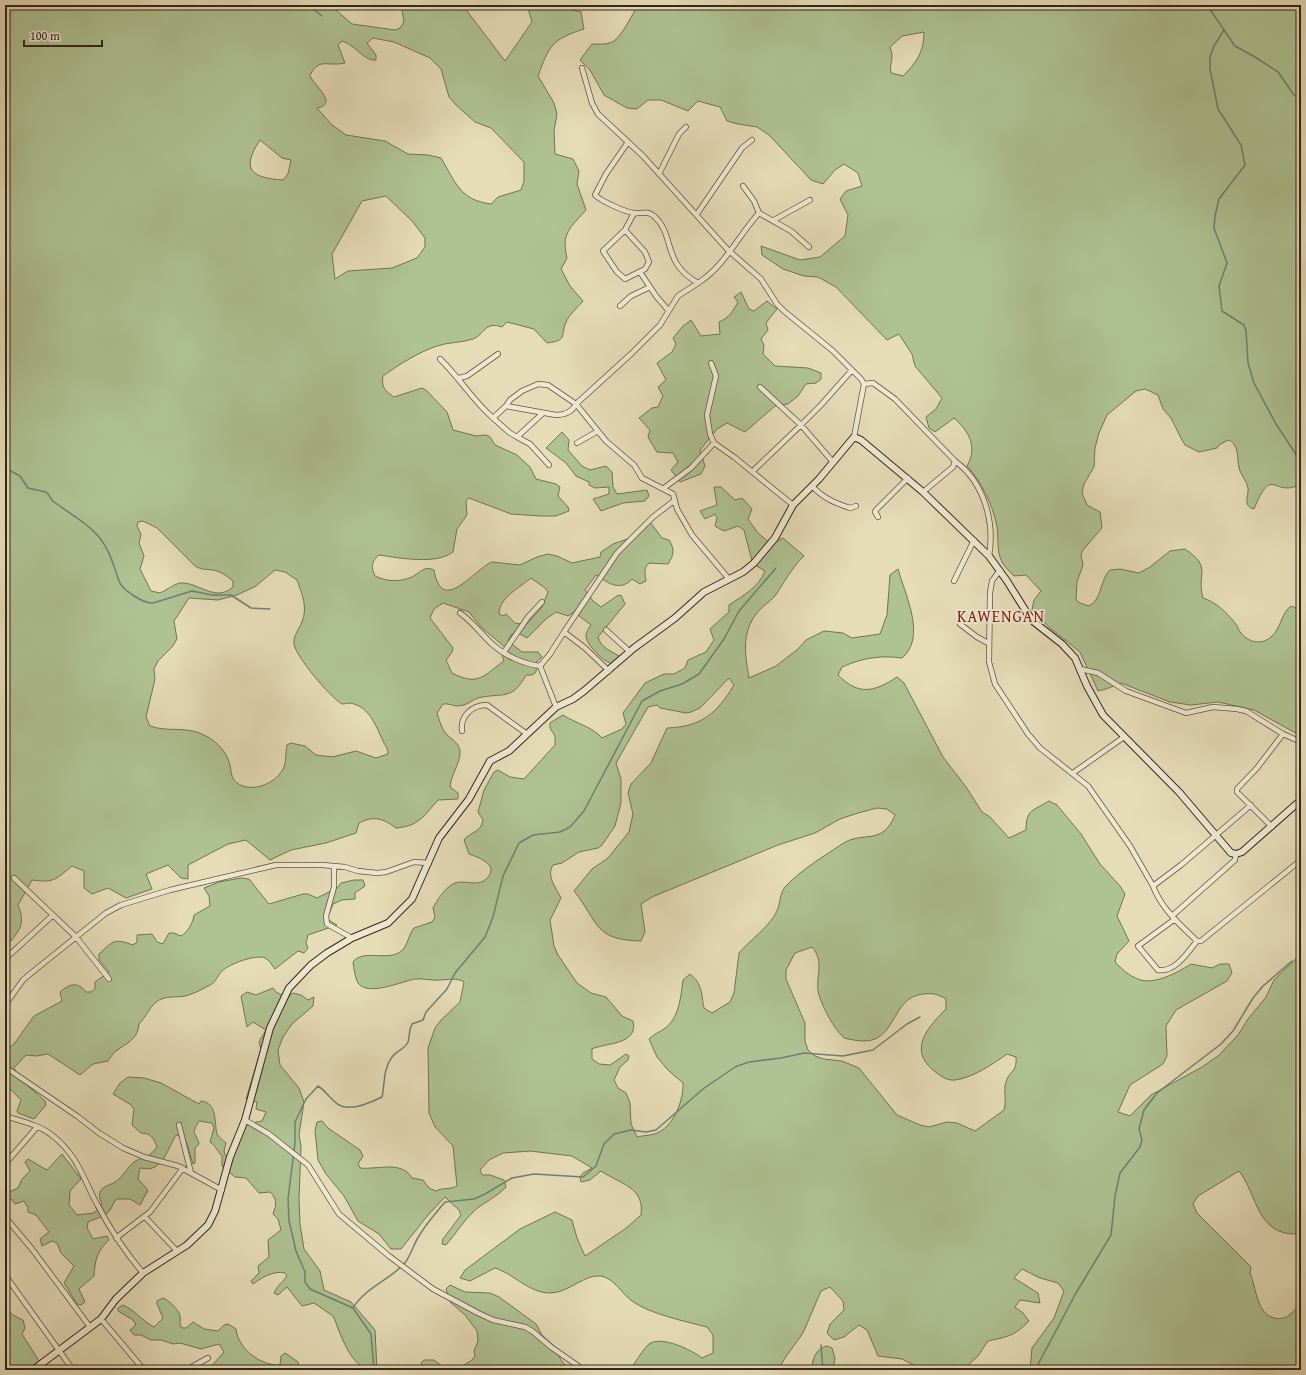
<svg xmlns="http://www.w3.org/2000/svg" width="1306" height="1375" viewBox="0 0 1306 1375" font-family="'Gentium Book Plus',serif">
<style>
.green{fill:#afc293;stroke:#707457;fill-rule:evenodd}
.lines{fill:none;stroke-linecap:round;stroke-linejoin:round}
.stream{stroke:#6e8075;stroke-width:1.5}
.street-casing{stroke:#5f5442;stroke-width:6}
.secondary-casing{stroke:#32271b;stroke-width:8}
.street{stroke:#efe8d1;stroke-width:4.5}
.secondary{stroke:#efe8d1;stroke-width:6}
.labels{text-anchor:middle;dominant-baseline:central;stroke-width:3.5;stroke-linejoin:round;paint-order:stroke}
.quarter-label{font-size:16px;letter-spacing:1px;fill:#7a1f14;stroke:#efe8d1}
</style>
<rect width="100%" height="100%" fill="#e6dcb8"/>
<filter id="stains"><feTurbulence type="fractalNoise" baseFrequency=".005" numOctaves="4"/><feColorMatrix values="0 0 0 0 .2 0 0 0 0 .09 0 0 0 0 .02 0 0 0 .5 -.17"/></filter>
<radialGradient id="worn" r=".72"><stop offset=".6" stop-color="#630" stop-opacity="0"/><stop offset="1" stop-color="#630" stop-opacity=".3"/></radialGradient>
<path class="green" d="M5 5H337L336 10 352 24 395 30 400 28 404 22 401 5H469L467 11 505 61 532 22 527 5H553L581 12 584 29C552 39 549 46 538 76L554 103 557 114 554 131 555 154 573 159 579 171 577 184 586 210C570 228 561 233 567 258L561 269 570 286 583 301C578 307 569 315 566 322 560 337 568 340 547 343L534 329 507 322 502 327C485 321 485 334 473 339 461 343 448 342 437 346 419 352 398 365 383 376 381 387 385 391 394 397L422 388 426 390 447 412 453 430 476 436 486 435 490 437 495 445 517 455 530 467 536 479 556 484 560 487 558 496 568 507 569 511 556 516H541L511 514 469 498 466 501 467 515 457 529 453 552C436 565 400 558 379 555 371 561 371 568 375 576 387 582 400 582 412 577 420 573 424 565 434 570 442 616 473 570 492 562L520 565 537 557 548 554 557 556 572 563 600 557 601 552 613 544 636 536 650 522 662 538 669 540C675 549 674 555 668 564L649 563C643 569 645 574 646 581L640 584 632 579C620 592 608 583 596 575L585 590 593 601 601 607 617 596 621 595 625 604 598 637C601 648 611 651 619 656L614 664C606 664 590 648 587 640 584 634 588 630 591 625L574 612 568 616 556 612 546 619 527 638 520 634H512L508 641 522 652H538L542 657 537 661 536 672 532 675H526C512 702 501 692 478 698 472 700 466 706 458 706 453 706 448 703 443 704L437 713C439 719 441 726 444 731 449 739 461 742 460 754 459 765 451 775 450 787L458 793V799L438 800C424 816 419 826 396 828 384 819 374 815 359 823L356 833 326 843 291 850 270 860 246 840 228 844 188 865V879L181 878 168 865 146 874 152 889 126 898 108 888 92 894 84 888V871L72 866C55 880 54 883 32 880L18 905C25 922 21 929 10 942L5 940ZM373 38 394 42 430 58 441 69 449 97 456 105 475 122 491 128 524 162V181L521 190 498 197 491 204C460 200 456 183 441 158L428 155 408 154 385 141 346 135 331 124 317 108C340 104 312 84 310 75 320 57 326 67 345 63L338 45 342 41C354 44 365 62 376 60V55L367 43ZM260 140 282 158 291 160 288 174 283 180C252 178 240 170 260 140ZM386 196 413 222 425 238V247L417 258 392 268 348 271 335 279 332 254 362 201ZM143 521 157 528 195 566C202 570 205 569 213 570 220 571 227 576 233 581V587C216 602 201 584 183 583 176 582 167 590 160 593L151 591 140 569 144 556 139 543 141 534 137 526 138 522ZM275 570 285 572 297 580C302 594 308 607 302 622 299 629 293 636 294 644 296 657 330 697 342 704 346 704 350 702 354 704 371 709 377 729 384 743 386 747 388 748 388 754L376 758 356 751 332 757 316 755 305 746 291 743 287 745C285 753 287 762 283 769 275 785 247 795 234 780 231 776 231 770 230 765 227 752 217 742 206 736 186 725 170 733 150 726L146 717 155 679 154 669 158 661 172 647 177 639 174 621 189 598 218 600 237 595 256 586ZM531 578 545 588 548 592 542 607 526 625 515 623 506 614 503 616 499 614C499 598 519 588 531 578ZM443 603 469 612 482 628 505 647 502 655 504 661C484 675 479 687 452 673L446 660 452 652 453 648 430 618 434 609Z
M638 5H1301V484C1273 499 1273 463 1254 509 1242 506 1249 496 1248 488 1247 482 1242 476 1240 471 1237 463 1239 453 1235 446 1233 442 1231 441 1228 440L1219 445 1217 448 1199 452 1185 445 1182 440 1171 418 1163 409 1158 395 1145 389 1136 391 1107 415 1099 433 1095 448 1094 467 1084 484 1082 493 1087 505 1100 512 1102 528 1083 550 1081 555 1083 565 1077 582 1076 600 1080 603 1089 606C1102 600 1100 579 1110 570L1120 569 1139 573 1150 567 1170 551 1185 549C1213 568 1196 573 1203 598 1216 602 1226 612 1235 623 1238 626 1238 630 1241 633 1249 643 1262 645 1271 637 1281 629 1281 613 1291 606L1301 610V736L1254 710 1218 702 1191 705 1170 702 1121 683 1106 689 1098 691 1080 652 1049 627 1032 610 1034 600 1041 591 1026 575 1014 576C1010 572 1005 567 1002 562 996 551 999 537 997 526 992 503 982 483 967 466 978 447 969 431 954 418L935 432 929 428 926 417 936 409 942 398 915 366 912 354 899 334 887 340 836 287 818 277 804 276 783 269 762 255 761 246 800 260 820 257 845 236 848 215 840 199 846 191 862 186 858 173 844 164 835 170 823 184 811 180 769 135 757 127 738 124 727 121 720 107 698 101 688 111 661 100H648L637 109 627 108 604 95 590 70 580 60 592 44C599 44 608 45 614 41 623 34 632 15 638 5ZM924 32C924 52 917 62 903 76L891 73C889 61 895 60 890 47L902 36Z
M741 292 749 309 754 311 767 301 777 309 766 323 768 330 761 339 764 345 763 354 775 366 808 368 821 373V379L816 383 806 384 798 396 788 404 775 406 745 432 727 423 717 429 700 450 705 466 701 474 680 482 671 470 678 462 673 453 657 452 648 437 650 430 639 418 652 408 658 407 663 396 658 387 666 380 657 363 672 352 676 344 673 338 682 327 691 320 701 336 720 334 719 322C729 318 733 311 738 302L734 297Z
M562 432 569 440 568 450 582 466 590 470 606 466 612 472 613 487 617 494 647 490 649 496 645 501 623 503 601 511 593 499 609 494V487L595 488 589 485V482L576 476 566 463 546 448Z
M714 487H721L735 500 742 498 752 509 748 519 758 533 771 544 783 538 804 556C792 567 784 583 775 596 770 602 762 606 757 613 741 633 745 655 749 678L776 666 798 649 806 640 824 631 843 633 852 638 880 634 887 615 890 575 898 569C905 595 927 637 902 658 880 655 862 658 842 667L838 675C859 696 874 692 897 677L904 683 943 757 966 787 982 812 990 817 1009 838 1026 830C1026 809 1033 811 1049 801L1057 805 1081 834 1100 864 1120 886 1125 894 1117 916 1129 941 1117 954 1115 962C1122 969 1129 976 1138 979 1153 986 1179 972 1191 964L1212 968 1220 964H1229L1232 973 1227 981 1176 1010 1166 1026 1167 1056 1163 1064 1130 1085 1118 1112 1130 1116 1151 1095 1202 1067 1218 1056 1238 1035 1248 1019 1266 997 1274 980 1301 954V1228L1296 1234C1257 1235 1257 1194 1239 1171L1198 1196 1193 1204 1197 1213 1251 1267 1250 1273C1256 1287 1257 1314 1274 1318 1279 1319 1285 1319 1289 1315 1294 1312 1295 1308 1301 1305V1370H1030L1032 1348 1054 1318 1064 1291 1058 1283 1040 1278 1022 1269 1014 1278 1038 1293 1040 1303 1020 1300 1015 1307 1023 1313 1029 1321C1013 1337 1009 1336 988 1341L978 1356 963 1370H923L902 1359 878 1356 867 1330 859 1325 844 1337 834 1340 827 1333 830 1324 844 1310 843 1301 830 1287 821 1291 803 1333 785 1358 778 1370H630C634 1364 644 1348 649 1344 661 1335 692 1350 702 1358L713 1353V1335L707 1327C684 1321 650 1314 632 1301 622 1294 614 1278 601 1276 584 1274 569 1293 550 1293 529 1293 514 1274 495 1268L470 1281 460 1278 465 1270 520 1229 555 1212 572 1220 577 1238 585 1256 625 1229 641 1215C645 1187 620 1184 601 1171L590 1180 581 1182 580 1177 583 1173 592 1168 572 1156 530 1151 503 1153 489 1160 480 1170 482 1175H490L504 1180 506 1187C497 1197 484 1202 474 1211 463 1221 456 1234 446 1245L442 1244 443 1239 461 1215 459 1210 445 1197 428 1215 401 1249H391L379 1234 358 1221 344 1196 326 1174 318 1160 315 1131 317 1122 322 1121 328 1128 360 1150 363 1156 358 1164 360 1168C376 1170 402 1160 412 1178L423 1180 429 1188 436 1191C444 1187 450 1190 457 1186L453 1146 435 1127 429 1113 428 1048 435 1028 441 1020 460 1002 464 982C456 977 448 980 440 980 431 981 423 978 415 979 403 981 368 997 358 983 355 978 354 969 353 962 362 949 387 961 400 952 408 947 408 935 414 928L432 922 435 917 433 908C438 899 444 889 453 884 464 878 478 889 488 877 499 864 477 857 469 854L464 840C471 831 481 833 483 820L478 812 484 790 494 772 498 770 510 777 524 779 555 745V736L550 728V723L563 715C575 723 593 727 602 738L622 729 626 724 623 713 645 683 664 674H674L685 668 688 660 706 652 714 640 710 629 729 612V605C744 595 759 587 765 571L755 565 752 561 744 530 738 526 724 531 715 526 717 518 715 514 705 519 700 511 717 505ZM729 678 734 685C717 713 702 727 667 728L651 763 631 784 628 793 633 814 629 832 608 858 592 869 574 891C599 922 593 940 641 941L645 932 641 904 652 897 778 845 815 833 840 819 858 813 877 808 887 809 895 815C882 847 863 830 842 844 823 857 802 869 786 886 779 893 781 904 776 913 767 929 750 940 739 953L734 993 730 1002 712 1013 704 1008C701 994 703 984 690 974L683 980C681 996 679 1019 664 1029 658 1033 654 1034 649 1039L657 1057 668 1070 683 1083C684 1099 674 1125 659 1132 652 1136 644 1135 637 1137L631 1124 630 1103 626 1093 618 1088 614 1080 620 1067 628 1060 629 1056 626 1054 610 1065 599 1064 592 1059V1049C604 1043 639 1045 633 1021L622 1016 606 997 591 993 577 983 558 955 554 946 550 920 561 898C556 888 546 876 553 865L562 863 579 852 598 848 602 845 615 826 621 803V779L616 763 648 707 657 705 660 708 686 713 691 712 700 708ZM812 947C826 963 814 977 819 995 824 1010 833 1027 844 1038 853 1040 865 1043 875 1039 897 1029 895 997 923 994 933 993 938 994 946 999V1009C928 1027 908 1049 933 1070 940 1076 947 1081 955 1080 973 1078 994 1063 1007 1054L1016 1057C1017 1074 1010 1069 1006 1082 1003 1090 1007 1100 1004 1110L975 1131 957 1123 947 1122 929 1127 920 1125 897 1115 859 1068 842 1061 824 1059 815 1056 808 1050 805 1041V1023L786 979V970L795 953Z
M241 878 249 879 269 904 303 894H308L317 898 337 888 341 883 354 880H363L365 886 355 893V899L342 900 333 904 327 919 337 925 308 935 306 943 308 948 304 953 298 951 275 969C272 966 270 960 265 958 256 954 229 964 222 971 217 976 216 983 208 986 201 990 193 994 185 996 175 998 165 995 156 1002 150 1007 145 1018 139 1024 138 1039 127 1043 116 1051 113 1053 110 1058 108 1061L93 1064 80 1075 48 1054 36 1056 26 1055 14 1068 18 1077 45 1101 46 1105 34 1119 18 1113 17 1111 21 1100 9 1088 5 1089C5 1075 0 1052 14 1044L34 1016 62 1001 60 992C69 984 78 981 86 992H91L95 989V982L109 972 99 960V954C113 941 114 938 133 945L137 942V935L152 934 157 942 163 944 169 933H174L181 936C188 932 193 923 194 915L210 906 209 896 204 888 219 882Z
M273 988 276 992 287 998 293 993 301 995 308 1000 314 997 313 1006 292 1024 283 1037 278 1050 280 1065 299 1088 304 1102 299 1135 301 1146 299 1199 300 1224 304 1249 320 1271 324 1290 351 1302 375 1330 377 1370C375 1370 370 1371 368 1370 348 1362 341 1334 333 1316L314 1303 302 1306 287 1287 278 1295 274 1293C277 1285 284 1282 287 1275L285 1273C274 1270 261 1278 253 1284L251 1281 259 1273 258 1266 269 1257 268 1240 281 1230 278 1219 273 1214C276 1205 278 1200 270 1192L259 1193 246 1178 235 1177 222 1166V1156C217 1151 216 1146 210 1142L214 1128 212 1123 199 1121C190 1136 196 1131 199 1144L195 1148V1163L193 1164 185 1138 176 1135C169 1146 165 1165 150 1169 147 1169 143 1168 140 1168L138 1179 148 1190 140 1205 130 1199H117C113 1202 113 1206 110 1210 105 1218 95 1218 88 1222L87 1228 93 1239 107 1236 109 1240C97 1251 95 1260 94 1276L79 1289 85 1302 81 1305 77 1304 64 1283 74 1266 61 1253 57 1243 52 1241 42 1246 40 1239 49 1232 36 1215 28 1212V1208L24 1201 15 1204 11 1199 5 1202V1194L18 1188 22 1179 30 1171 25 1162 28 1159 47 1170 62 1154 81 1179 70 1191 69 1205 77 1215 94 1213 102 1204C101 1201 98 1196 100 1192 103 1185 113 1185 118 1180 124 1175 128 1167 134 1162 145 1155 147 1160 157 1147L153 1138 148 1134 141 1133 132 1125 134 1109 131 1105 113 1094 120 1083 128 1077 144 1078 161 1083 199 1104 201 1101C218 1103 214 1123 217 1134 219 1138 223 1140 226 1143L224 1151 225 1155 228 1157 242 1122 250 1126 256 1122 262 1121 266 1112 256 1109 257 1102 246 1099 261 1049 259 1042 266 1030 253 1022 247 1027 241 996 247 992 256 995Z
M450 1285 465 1292 490 1293 499 1297 536 1324 542 1335 554 1346 561 1360 569 1370H424L421 1363 424 1360H434L442 1366 452 1368 464 1365 472 1360 475 1356 474 1351 478 1341 477 1331 465 1315 450 1302 446 1289Z
M163 1298C168 1300 176 1307 179 1313 182 1319 178 1323 182 1328H186L193 1322 204 1329 218 1331 224 1325 228 1324 236 1329C238 1349 261 1366 280 1365L281 1356 285 1353 298 1362 300 1370H208L224 1352 219 1344 201 1349 180 1343 173 1344 161 1340H151L141 1335H134L130 1330 136 1325 133 1320 118 1311V1308L123 1305C135 1310 142 1321 154 1327L163 1318 157 1304V1301Z
M5 1307 13 1315 23 1320 25 1328 22 1334 39 1361 28 1370H5L8 1359 5 1349Z
M827 1346 832 1348 835 1358 833 1370H811C813 1359 815 1349 827 1346Z"/>
<g class="lines">
<path class="stream" d="M308 5 322 16
M1207 5 1235 46 1255 57 1278 72 1294 95 1301 100
M1224 30 1214 46 1210 57V69L1218 109 1241 145 1245 165 1219 199 1215 216 1214 228 1227 263 1219 286 1222 311 1244 325 1246 331 1248 363 1254 383 1276 424 1297 456 1301 467
M5 468 20 476 28 488 46 492C50 495 50 499 53 501 68 513 87 522 99 537 111 552 113 565 119 581 122 590 144 604 153 603L192 591 212 595H231L251 608 270 609
M353 1308C364 1289 389 1280 404 1264 411 1256 413 1245 419 1236 426 1224 436 1213 445 1202L474 1199 485 1194 512 1178 534 1174 583 1177 596 1166 604 1144 614 1134 631 1130 646 1132 656 1130 703 1089 735 1067 749 1062 781 1058 804 1053 843 1056 873 1050 907 1024 920 1017
M821 1345 823 1370
M374 1370 371 1334 353 1308 310 1289 305 1282V1272L296 1251 289 1221 288 1199 295 1143V1122L306 1099 318 1086C326 1091 332 1101 339 1105 351 1112 372 1102 382 1097 385 1083 383 1069 392 1057 396 1051 405 1049 408 1042 410 1037 408 1032 412 1024L423 1020 426 1012 447 989 455 973 485 937 493 917 503 876 519 843 533 835 560 832 570 827 584 811 642 701 660 691 682 684 699 674 724 639 739 611 776 568
M1035 1370 1076 1293 1111 1235 1115 1196 1120 1173 1140 1147 1142 1140 1139 1129 1144 1110 1157 1093 1221 1044 1233 1031 1253 998 1263 986 1292 961"/>
<defs>
<path id="street" d="M582 68 592 103 598 114 643 156 728 250 761 279 777 304 784 311 833 351 861 379 864 384 854 437
M628 142 606 174 595 195C601 201 625 212 634 213 641 214 647 210 654 216 676 236 661 262 698 283L678 296 660 325 631 354 576 404C572 412 564 415 556 415L506 406 510 400 522 391 538 384 548 385 576 404 606 441 634 465 642 478 673 494 677 509 692 535 729 579
M659 174 679 134 686 127
M743 186 754 201 759 213 791 231 809 247
M697 214 742 148 752 140
M774 220 810 200
M625 230 645 252 649 262 645 269 625 279 617 272 603 251 625 230 634 213
M640 272 656 296 668 310
M698 283C725 266 738 236 759 213
M620 306 631 296 650 287
M440 359C460 378 472 400 493 418
M711 363 716 376 707 415 710 434 714 443 734 457 793 505
M459 378 467 376 498 354
M864 384 873 383 895 399 955 461 953 467 923 492
M760 387 801 425 821 405 852 370
M506 406 493 418 510 433 517 437 543 413
M517 437 530 444 549 465
M577 443 598 431
M955 461C984 482 995 522 989 556
M753 471 801 425 833 462
M812 486C823 498 835 503 850 508L856 506
M664 488 691 468 714 443
M878 517 875 512 876 510 908 478
M1000 570 992 581 990 593 989 662 995 684 1028 734 1040 748 1088 786 1130 846 1153 886
M954 581 974 540
M460 613C473 622 481 634 492 644 504 655 523 664 540 666L550 654 564 632 585 648 609 671
M960 624 977 637 988 643
M606 630 630 652
M564 632 617 553 653 517 675 500
M504 652 528 617 542 602
M540 666 556 707
M1080 669 1098 673 1126 691 1186 713 1213 707 1237 709 1246 711 1283 734 1301 742
M462 731C460 716 472 705 487 705L527 734
M1073 773 1124 737
M1251 805 1181 865 1153 886C1161 908 1180 925 1197 941H1201L1301 860
M1272 827 1237 792V789L1257 768 1283 734
M334 867V887L326 916 327 924 352 938
M14 878 76 937 109 979
M1172 916 1235 860 1236 854
M1175 919 1138 946 1158 970C1175 973 1188 952 1197 941
M5 959 53 915
M5 1005 23 980 30 974 106 913 121 905 170 890 276 865H322L345 867 358 871 377 873 386 872 414 862 429 863
M5 1067 77 1116 99 1133 123 1148 144 1157 178 1166 222 1190
M5 1116C21 1121 40 1125 53 1136 78 1156 83 1178 97 1204 110 1229 125 1252 143 1273
M245 1120 269 1134 308 1165 339 1214 389 1256 433 1289 478 1313 493 1320 525 1327 532 1331 551 1347 584 1370
M179 1125 191 1173
M5 1164 37 1127
M5 1217 32 1249 90 1327
M145 1217 177 1251
M116 1238 150 1212 183 1168
M5 1275 73 1370
M101 1319 144 1370
M186 1370 208 1358"/>
<path id="secondary" d="M33 1370 101 1319 116 1299 143 1273 187 1245 208 1225 215 1211 230 1157 245 1120 270 1028 289 988 311 965 327 953 352 938 388 923 412 899 439 838 469 799 490 761 509 751 556 707 573 699 584 691 634 648 675 618 704 592 743 572 754 563 775 538 793 505 819 479 854 437 861 440 923 492 989 556 1007 581 1027 613 1034 622 1062 644 1075 658 1087 686 1103 715 1179 792 1231 853 1236 854 1242 852 1301 800"/>
</defs>
<use href="#street" class="street-casing"/>
<use href="#secondary" class="secondary-casing"/>
<use href="#street" class="street"/>
<use href="#secondary" class="secondary"/>
</g>
<g class="labels">
<g class="quarter-label">
<text x="1001" y="616">KAWENGAN</text>
</g>
</g>
<rect width="1306" height="1375" fill="none" stroke="#e6dcb8" stroke-width="20"/>
<rect x="6" y="6" width="1294" height="1363" fill="none" stroke="#32271b" stroke-width="2"/>
<rect x="10" y="10" width="1286" height="1355" fill="none" stroke="#32271b"/>
<path d="M24 40v6h78v-6" fill="none" stroke="#32271b" stroke-width="2"/>
<text x="30" y="40" font-size="12" fill="#32271b" stroke="#efe8d1" stroke-width="3" paint-order="stroke">100 m</text>
<rect width="100%" height="100%" filter="url(#stains)"/>
<rect width="100%" height="100%" fill="url(#worn)"/>
</svg>
